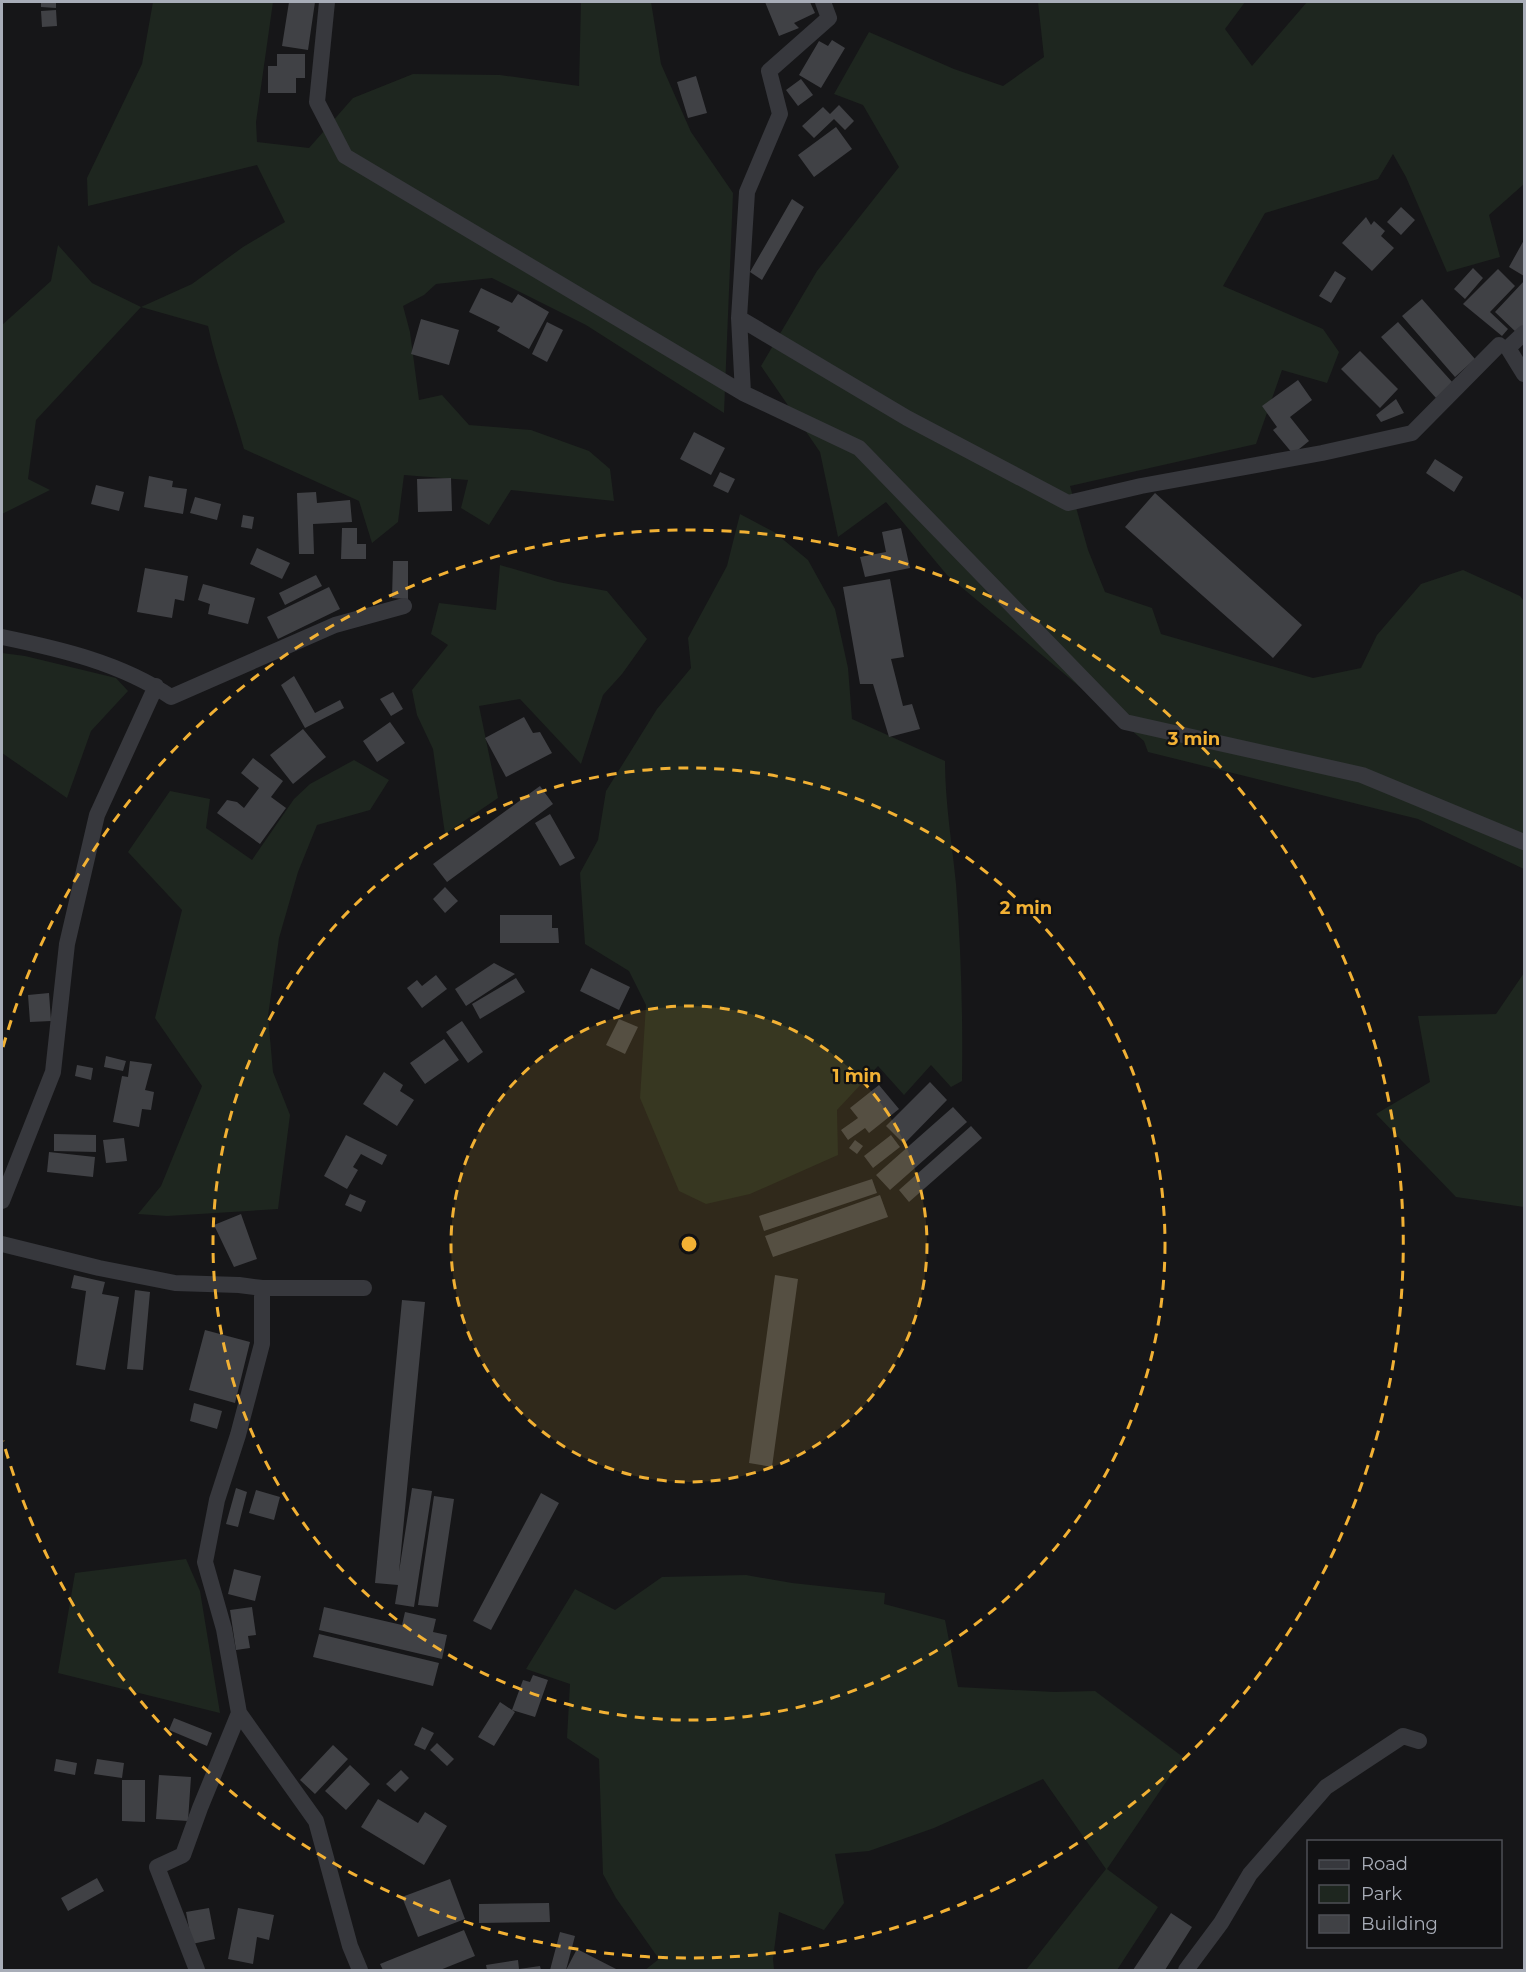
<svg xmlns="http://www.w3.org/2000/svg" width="1526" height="1972" viewBox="0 0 1526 1972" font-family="Montserrat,sans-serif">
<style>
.green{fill:#1e261f}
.building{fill:#404145}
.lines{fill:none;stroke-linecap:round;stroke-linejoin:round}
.minor{stroke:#37383d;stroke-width:16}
.ring{fill:none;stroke:#f2b134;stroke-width:3;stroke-dasharray:10 8}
.centre{fill:#f2b134;stroke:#111113;stroke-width:3}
.ring-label{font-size:18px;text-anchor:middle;font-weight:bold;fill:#f2b134;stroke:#111113;stroke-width:4.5;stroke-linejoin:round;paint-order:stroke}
</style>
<rect width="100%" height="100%" fill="#161618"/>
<path class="green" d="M153 2H273L256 122 257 142 309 148 353 98 413 74 500 75 579 86 581 2H651L661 64 691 132 733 193 724 413 586 325 492 278 436 284 424 295 403 306 410 332 419 400 442 395 469 425 531 430 589 451 610 469 614 501 511 490 489 525 461 508 468 480 404 475 398 522 372 543 359 501 244 449C233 408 217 368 208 326L141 307 36 420 28 479 50 490 2 514V325L51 281 58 245 92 283 141 307 192 284 243 247 285 222 257 165 88 206 87 178 142 64Z
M1038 2H1245L1225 29 1252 66 1307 2H1524V184L1489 215 1500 257 1447 272 1406 177 1393 154 1378 179 1265 213 1223 286 1323 329 1339 352 1327 383 1282 370 1256 444 1070 486 1088 550 1105 592 1152 608 1161 634 1313 678 1361 668 1377 635 1421 584 1463 570 1520 596 1524 601V869L1418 819 1148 752 1144 741 947 575 886 502 838 537 820 452 761 366 817 271 899 167 863 105 834 94 869 32 954 69 1003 86 1044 57Z
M740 514 774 532 808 560 835 609 848 668 852 719 945 761C945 802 952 843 956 884 961 949 963 1015 962 1081L951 1087 931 1065 904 1095 878 1066 837 1110 838 1155 750 1194 706 1204 679 1191 640 1098 646 1005 629 971 585 944 580 873 598 840 606 791 657 709 691 668 688 638 727 566Z
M500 565 558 582 607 591 647 639 622 674 603 695 581 764 520 699 479 706 498 798 445 834 433 749 417 715 412 690 448 645 431 634 439 603 496 610Z
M2 653 25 656 116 678 128 691 91 731 67 798 2 753Z
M354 760 389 780 370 810 317 825 298 872 279 938 268 1016 273 1072 290 1115 278 1209 167 1216 138 1214 161 1186 202 1086 155 1018 182 910 128 852 170 791 210 799 206 828 252 860 294 799 310 784Z
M1524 973V1207L1456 1197 1376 1114 1430 1082 1418 1016 1496 1014Z
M186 1559 200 1591 220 1713 58 1673 75 1573Z
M746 1575 792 1583 885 1593 884 1604 945 1620 958 1687 1054 1692 1095 1691 1183 1757 1107 1869 1158 1907 1117 1970H1026L1106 1869 1043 1779 934 1828 869 1851 835 1854 844 1903 824 1930 779 1912 773 1959 774 1970H645L659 1959 616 1898 603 1874 599 1759 567 1738 570 1684 526 1669 575 1589 615 1610 662 1577Z"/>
<path class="building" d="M41 2H56V8L41 7Z
M289 2H315L308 50 282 46Z
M765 2H810L815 13 794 23 799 28 779 36Z
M56 10 57 26 42 27 41 11Z
M832 40 845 48 821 88 799 75 819 41 828 46Z
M277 54H305V78H296V93H268V66H277Z
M696 76 707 113 688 118 677 82Z
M801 79 813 95 798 106 786 90Z
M839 105 854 121 845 130 834 119 814 138 802 126 823 107 830 114Z
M836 127 852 149 814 177 798 155Z
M792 199 804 207 762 280 750 272Z
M1401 207 1415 220 1401 235 1387 222Z
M1366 217 1371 225 1374 221 1385 231 1381 236 1394 248 1372 271 1342 243Z
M1524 240V276L1509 267Z
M1473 268 1483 278 1465 299 1454 289Z
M1498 269 1515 286 1490 312 1508 329 1502 336 1463 304Z
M1335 271 1346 278 1331 303 1319 296Z
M1524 281V329L1519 335 1495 312Z
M481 288 512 303 518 294 549 312 529 349 497 331 500 327 469 312Z
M1422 299 1475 359 1455 377 1402 316Z
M421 319 459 330 449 365 411 354Z
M547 322 563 330 547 362 532 354Z
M1398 322 1453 383 1436 398 1381 337Z
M1360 351 1398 389 1380 408 1341 369Z
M1298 380 1312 400 1290 417 1309 441 1293 454 1273 430 1277 427 1262 406Z
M1396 399 1404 413 1381 422 1376 415Z
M694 432 725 448 711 475 680 459Z
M1435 459 1463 477 1454 492 1426 473Z
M720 472 735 479 728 493 713 486Z
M149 476 173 481 172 487 187 489 183 514 144 507Z
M451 478 452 511 418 512 417 479Z
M96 485 124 492 119 511 91 504Z
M316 492 317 503 350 500 352 522 313 524 314 554H299L297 493Z
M1155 493 1302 625 1273 658 1125 527Z
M195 497 221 504 217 520 190 513Z
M243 515 254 517 252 529 241 527Z
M342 528H357V544H366V559H341Z
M901 528 910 568 865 577 860 557 886 552 882 532Z
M257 548 290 563 282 579 250 564Z
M393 561H408V599L392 598Z
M145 568 188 576 184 601 175 599 172 618 137 612Z
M316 575 322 586 285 605 279 593Z
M890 579 904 657 891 659 903 706 912 704 920 729 889 737 873 684H860L843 587Z
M203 584 255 598 248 624 208 614 210 604 198 600Z
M329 587 340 609 278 639 267 617Z
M294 676 315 713 340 700 344 708 305 728 281 685Z
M393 692 403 709 391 716 380 699Z
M524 717 533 733 540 732 552 753 506 777 485 738Z
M390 722 405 743 377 762 363 741Z
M303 729 326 757 293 784 270 755Z
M253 758 283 781 271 797 286 808 260 844 217 813 227 800 237 802 244 808 259 788 241 773Z
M540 786 553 804 447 882 433 864Z
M550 814 575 858 560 866 535 823Z
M445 887 458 901 445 913 433 899Z
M500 915H552V928H558L559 943H500Z
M494 963 515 974 466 1006 455 989Z
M591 968 630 987 619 1010 580 991Z
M436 975 447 989 422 1008 407 988 417 980 422 986Z
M516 978 525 992 480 1019 472 1004Z
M49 993 51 1021 30 1022 28 995Z
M619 1019 638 1027 625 1054 606 1045Z
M462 1021 483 1052 468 1063 446 1032Z
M444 1039 459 1060 425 1084 410 1063Z
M106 1056 126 1061 123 1071 104 1067Z
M130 1061 152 1064 145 1090 154 1092 151 1110 142 1109 139 1127 113 1122 122 1076 128 1077Z
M77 1065 93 1068 91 1080 75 1076Z
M384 1072 403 1085 400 1091 414 1100 397 1126 363 1104Z
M930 1082 947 1100 904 1144 886 1126Z
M879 1085 899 1109 869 1133 865 1128 848 1140 841 1130 858 1118 850 1108Z
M953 1107 967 1122 890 1190 876 1175Z
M971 1126 982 1138 909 1202 899 1190Z
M54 1134 96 1135V1152L54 1151Z
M346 1135 387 1155 382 1165 361 1154 353 1167 358 1170 347 1189 324 1176Z
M891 1135 900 1147 873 1168 864 1156Z
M124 1138 127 1161 106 1163 103 1140Z
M855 1140 863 1146 857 1154 849 1148Z
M49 1152 95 1157 93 1177 47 1172Z
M872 1179 877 1193 764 1231 759 1216Z
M350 1194 366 1201 361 1212 345 1205Z
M880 1195 888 1217 773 1257 765 1236Z
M241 1214 257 1259 234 1267 214 1225Z
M74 1275 105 1282 102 1294 119 1297 105 1370 76 1365 86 1291 71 1288Z
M775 1275 798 1279 772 1467 749 1463Z
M135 1290 150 1292 143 1370 127 1369Z
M402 1300 425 1302 399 1572 412 1488 432 1491 414 1607 395 1604 398 1585 375 1583Z
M205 1330 250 1342 235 1403 189 1390Z
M194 1403 222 1411 217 1429 190 1421Z
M236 1488 247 1492 238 1527 226 1524Z
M256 1490 280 1497 274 1520 249 1513Z
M541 1493 559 1503 491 1630 473 1621Z
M434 1496 454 1499 438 1607 418 1605Z
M234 1569 261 1576 255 1601 228 1594Z
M252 1607 256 1635 248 1636 250 1648 236 1650 230 1610Z
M324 1607 402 1625 405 1612 436 1619 433 1632 447 1635 442 1659 319 1630Z
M319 1634 439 1663 433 1686 313 1657Z
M533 1675 548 1680 535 1717 512 1710 523 1680 530 1682Z
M500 1702 515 1712 494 1746 478 1737Z
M174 1718 212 1733 207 1746 169 1730Z
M422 1727 434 1733 425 1750 414 1745Z
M437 1743 454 1759 447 1766 430 1750Z
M333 1745 348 1759 315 1794 300 1780Z
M56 1759 77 1763 75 1775 54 1771Z
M97 1759 124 1763 122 1778 94 1774Z
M350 1765 370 1784 346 1810 325 1791Z
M401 1770 409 1778 395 1792 386 1784Z
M159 1775 191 1777 188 1821 156 1819Z
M122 1780H145V1822L122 1821Z
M378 1799 418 1823 425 1812 447 1826 424 1865 361 1827Z
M97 1878 104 1891 68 1911 61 1898Z
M450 1879 465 1919 418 1937 402 1897Z
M549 1903 550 1922 479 1923V1904Z
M209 1908 215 1939 192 1944 186 1912Z
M238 1908 274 1915 269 1940 257 1937 253 1964 228 1959Z
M1171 1913 1192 1927 1165 1970H1133Z
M464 1930 475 1956 440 1970H383L380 1964Z
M560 1932 575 1936 566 1970H550Z
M577 1949 618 1970H566Z
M518 1960 519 1969 540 1966 541 1970H487L486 1965Z"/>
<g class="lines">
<path class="minor" d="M327 2 317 102 345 156 743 393 859 448 1125 722 1362 775 1524 842
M739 318 907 418 1068 503 1141 486 1322 453 1412 433 1499 345
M1524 333 1508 348 1524 374
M743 393 739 318 747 192 780 114 769 71 829 18 823 2
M2 637C60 649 121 663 171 697L335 625 404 606
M2 1201 53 1072 67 944 97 815 156 686
M2 1244 99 1268 175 1283 239 1285 262 1288H364
M262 1288V1344L238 1435 217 1500 205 1562 224 1629 239 1713 316 1821 350 1946 360 1970
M197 1970 157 1867 183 1855 200 1808 239 1713
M1186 1970 1221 1923 1250 1874 1326 1787 1403 1736 1419 1741"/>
</g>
<circle cx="689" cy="1244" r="238" fill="#f2b134" fill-opacity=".12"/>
<g class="ring">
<circle cx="689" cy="1244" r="238"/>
<circle cx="689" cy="1244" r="476"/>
<path d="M3 1047A714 714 0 1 1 3 1441"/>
</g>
<circle cx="689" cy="1244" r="9" class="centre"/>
<g class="ring-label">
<text x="1194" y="745">3 min</text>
<text x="1026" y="914">2 min</text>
<text x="857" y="1082">1 min</text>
</g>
<rect width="1526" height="1972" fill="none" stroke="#a8adb8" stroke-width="6"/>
<rect x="1307" y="1840" width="195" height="108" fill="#111113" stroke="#4d4f55" stroke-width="1.5"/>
<rect x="1319" y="1860" width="30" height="9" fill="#37383d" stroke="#4d4f55" stroke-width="1.5"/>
<text x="1361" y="1870" font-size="18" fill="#a8adb8">Road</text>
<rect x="1319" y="1885" width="30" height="18" fill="#1e261f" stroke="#4d4f55" stroke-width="1.5"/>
<text x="1361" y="1900" font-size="18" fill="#a8adb8">Park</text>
<rect x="1319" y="1915" width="30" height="18" fill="#404145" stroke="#4d4f55" stroke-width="1.5"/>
<text x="1361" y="1930" font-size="18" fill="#a8adb8">Building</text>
</svg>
